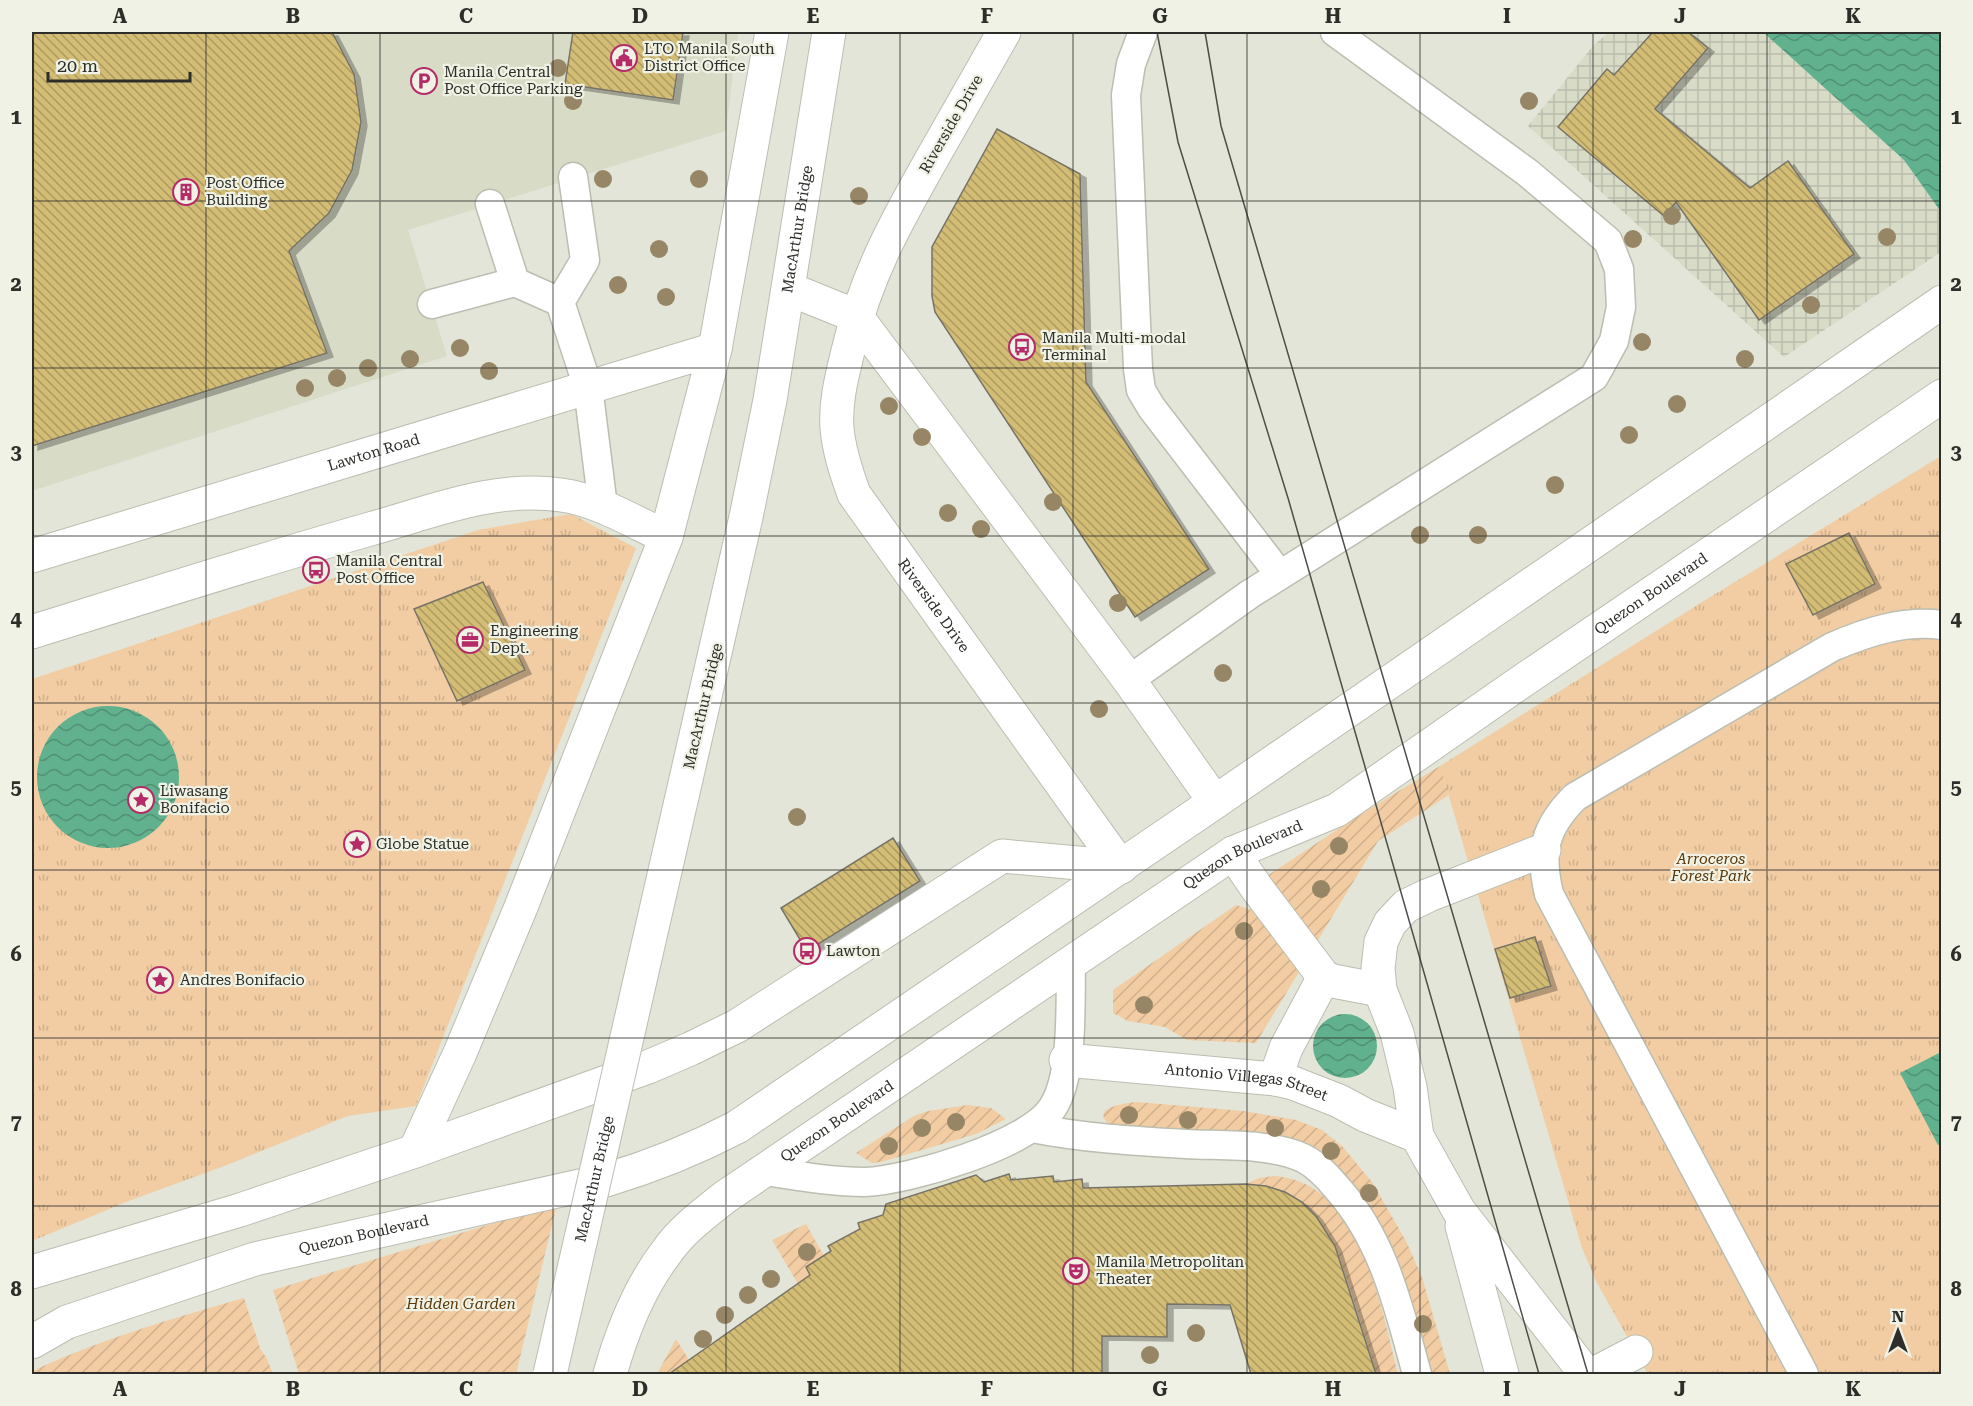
<svg xmlns="http://www.w3.org/2000/svg" width="1973" height="1406" viewBox="0 0 1973 1406" font-family="'Roboto Serif',serif">
<style>
.built{fill:#d8dcc7}
.industrial{fill:url(#industrial-grid)}
.grass{fill:url(#grass-tufts)}
.garden{fill:url(#garden-furrows)}
.water{fill:url(#water-waves)}
.building{fill:url(#building-back-hatch);stroke:#777367;stroke-width:1.5;filter:url(#shadow)}
.lines{fill:none;stroke-linecap:round;stroke-linejoin:round}
.service-casing{stroke:#bbbeb1;stroke-width:31}
.pedestrian-casing{stroke:#bbbeb1;stroke-width:35}
.minor-casing{stroke:#bbbeb1;stroke-width:35}
.tertiary-casing{stroke:#bbbeb1;stroke-width:35}
.primary-casing{stroke:#bbbeb1;stroke-width:35}
.service{stroke:#fff;stroke-width:28}
.pedestrian{stroke:#fff;stroke-width:33}
.minor{stroke:#fff;stroke-width:33}
.tertiary{stroke:#fff;stroke-width:33}
.primary{stroke:#fff;stroke-width:33}
.tram{stroke:#4c4e47;stroke-width:1.5}
.primary-bridge-casing{stroke:#bbbeb1;stroke-width:35;stroke-linecap:butt}
.primary-bridge{stroke:#fff;stroke-width:33}
.tree{fill:#978666}
.grid{fill:none;stroke:#2d2e29;stroke-width:1.5;stroke-opacity:0.55}
.labels{text-anchor:middle;dominant-baseline:central;stroke-width:4.5;stroke-linejoin:round;paint-order:stroke}
.poi-label{font-size:15px;fill:#2d2e29;stroke:#eff2e4;text-anchor:start}
.street-label{font-size:15px;fill:#2d2e29;stroke:#eff2e4}
.park-label{font-size:15px;font-style:italic;fill:#5a3809;stroke:#eff2e4}
.neatline{fill:none;stroke:#2d2e29;stroke-width:2}
.grid-label{font-size:20px;text-anchor:middle;font-weight:bold;fill:#2d2e29}
</style>
<defs>
<pattern id="industrial-grid" width="8" height="8" patternUnits="userSpaceOnUse" patternTransform="scale(1.5)"><rect width="8" height="8" fill="#d8dcc7"/><path d="M0 4h8M4 0v8" fill="none" stroke="#babdab"/></pattern>
<pattern id="grass-tufts" width="24" height="20" patternUnits="userSpaceOnUse" patternTransform="scale(1.5)"><rect width="24" height="20" fill="#f2cda3"/><path d="M3 7l-1-3M5 7V3M7 7l1-3M15 17l-1-3M17 17v-4M19 17l1-3" fill="none" stroke="#d0b08c"/></pattern>
<pattern id="garden-furrows" width="10" height="10" patternUnits="userSpaceOnUse" patternTransform="scale(1.5)"><rect width="10" height="10" fill="#f2cda3"/><path d="M-1 1l2-2M0 10L10 0M9 11l2-2" fill="none" stroke="#d0b08c"/></pattern>
<pattern id="water-waves" width="16" height="10" patternUnits="userSpaceOnUse" patternTransform="scale(1.5)"><rect width="16" height="10" fill="#61b18e"/><path d="M0 5q4-4 8 0t8 0" fill="none" stroke="#509074"/></pattern>
<pattern id="building-back-hatch" width="6" height="6" patternUnits="userSpaceOnUse" patternTransform="scale(1.5)"><rect width="6" height="6" fill="#d3bd75"/><path d="M-1 5l2 2M0 0l6 6M5-1l2 2" fill="none" stroke="#ac9a60"/></pattern>
<filter id="shadow"><feDropShadow dx="6" dy="4" stdDeviation="0" flood-color="#0004"/></filter>
</defs>
<rect width="100%" height="100%" fill="#e2e5d7"/>
<path class="built" d="M32 32H738L726 131 408 230 447 356 32 491Z"/>
<path class="industrial" d="M1609 32H1763L1904 160 1941 212V252L1784 357 1528 126 1593 46Z"/>
<path class="grass" d="M1941 456V1374H1648L1596 1281 1582 1248 1440 766 1707 599Z
M571 514 636 548 416 1106 348 1116 227 1165 126 1202 32 1241V679L478 530Z"/>
<path class="garden" d="M1440 766 1449 795 1378 841 1315 945 1267 876 1361 814Z
M1236 905 1258 912 1299 972 1256 1043 1187 1040 1165 1027 1128 1021 1113 1013V990Z
M1137 1102 1243 1111 1296 1120 1322 1130 1342 1146 1372 1182 1406 1241 1422 1277 1450 1374H1427L1327 1161 1113 1127C1086 1109 1123 1103 1137 1102Z
M968 1105 991 1108 1006 1119 976 1134 881 1162 872 1163 856 1153 914 1116 928 1111Z
M1273 1176C1361 1180 1381 1308 1398 1374H1376C1361 1328 1340 1231 1302 1202 1285 1189 1266 1186 1246 1184L1259 1178Z
M557 1204 516 1374H299L273 1290Z
M806 1224 824 1256 810 1275 798 1284 772 1240Z
M244 1298 260 1348 267 1359 273 1374H32V1372L37 1369C104 1338 174 1318 244 1298Z
M676 1339 689 1360 675 1374H657Z"/>
<path class="water" d="M1763 32H1941V212L1904 160Z
M37 777a71 71 0 1 1 142 0a71 71 0 1 1-142 0Z
M1313 1046a32 32 0 1 1 64 0a32 32 0 1 1-64 0Z
M1941 1052 1942 1144 1938 1145 1900 1073Z"/>
<path class="building" d="M32 32H332L354 74 361 122 352 170 329 213 289 251 327 353 32 446Z
M573 32H683L673 100 565 84Z
M1653 32H1688L1708 48 1655 109 1750 188 1788 161 1854 254 1759 320 1676 202 1664 216 1558 127 1607 69 1614 75Z
M997 129 1080 174 1086 382 1209 569 1135 617 935 312 932 296V247Z
M1849 533 1875 584 1813 615 1786 564Z
M483 582 525 670 457 701 414 609Z
M893 838 920 881 807 951 781 908Z
M1535 937 1551 986 1510 998 1495 949Z
M1009 1174 1011 1180 1053 1176 1054 1182 1082 1179 1083 1188 1246 1184 1266 1186 1285 1192 1302 1202 1316 1216 1335 1246 1376 1374H1251L1230 1305 1167 1304V1337L1102 1336V1374H669L810 1275 806 1267 831 1251 828 1246 860 1229 858 1223 883 1215 886 1204 976 1175 984 1182Z"/>
<g class="lines">
<defs>
<path id="service" d="M1143 32 1131 64 1126 95 1138 369 1141 390 1151 407 1280 575
M490 204 515 282
M560 302 585 260 573 177
M432 304 515 282 560 302 588 387 603 507
M1129 680 1250 594 1594 377 1614 341 1621 307 1619 269 1608 241 1528 173 1335 32
M1032 1128C1083 1138 1134 1141 1186 1144 1221 1146 1271 1143 1303 1158 1317 1165 1327 1176 1337 1188 1384 1240 1399 1309 1417 1374
M765 1171C798 1176 832 1182 865 1182 909 1180 1030 1145 1053 1107 1074 1074 1070 1003 1071 963
M1804 1374 1549 894C1539 852 1544 828 1575 797L1832 647C1867 632 1903 620 1942 625"/>
<g id="pedestrian">
<path d="M1233 853 1256 887 1324 977 1333 981 1380 990"/>
<path id="s1" d="M1066 1060 1275 1079 1293 1083 1339 1101 1365 1115 1417 1136 1459 1211 1586 1374"/>
<path d="M1275 1079 1286 1048 1324 977"/>
<path d="M1417 1136 1410 1087 1397 1033 1380 990 1378 968 1381 942 1390 923 1406 906 1429 895 1544 850"/>
<path d="M1462 1226 1502 1374"/>
<path d="M1594 1374 1636 1352"/>
</g>
<g id="minor">
<path id="s2" d="M1004 32C981 73 957 114 934 155 896 222 866 275 848 351 842 376 835 402 837 428 839 451 846 472 854 494L1121 867"/>
<path d="M789 289 856 316 1129 680 1215 802"/>
</g>
<g id="tertiary">
<path id="s3" d="M32 556 715 349"/>
<path d="M32 632C144 597 257 561 370 529 431 512 496 485 561 495 598 500 632 521 666 537"/>
</g>
<g id="primary">
<path id="s4" d="M705 696 746 517 770 400 829 32"/>
<path d="M415 1151 460 1053 521 907 666 537 715 349 772 32"/>
<path d="M32 1272 240 1210 415 1151 648 1067 690 1049 737 1026 1002 856 1121 867"/>
<path id="s5" d="M32 1342 67 1322 255 1259 606 1180C653 1166 693 1150 737 1127L1215 802 1942 302"/>
<path id="s6" d="M610 1374C622 1331 640 1286 668 1250 683 1229 705 1213 725 1197L1233 853 1337 810 1515 686 1942 396"/>
</g>
</defs>
<use href="#service" class="service-casing"/>
<use href="#pedestrian" class="pedestrian-casing"/>
<use href="#minor" class="minor-casing"/>
<use href="#tertiary" class="tertiary-casing"/>
<use href="#primary" class="primary-casing"/>
<use href="#service" class="service"/>
<use href="#pedestrian" class="pedestrian"/>
<use href="#minor" class="minor"/>
<use href="#tertiary" class="tertiary"/>
<use href="#primary" class="primary"/>
<path class="tram" d="M1157 32 1178 142 1288 498 1539 1374
M1205 32 1221 126 1588 1374"/>
<defs>
<g id="primary-bridge">
<path id="s7" d="M550 1374 705 696"/>
</g>
</defs>
<use href="#primary-bridge" class="primary-bridge-casing"/>
<use href="#primary-bridge" class="primary-bridge"/>
</g>
<g class="tree">
<circle cx="558" cy="68" r="9"/>
<circle cx="573" cy="101" r="9"/>
<circle cx="1529" cy="101" r="9"/>
<circle cx="603" cy="179" r="9"/>
<circle cx="699" cy="179" r="9"/>
<circle cx="859" cy="196" r="9"/>
<circle cx="1672" cy="216" r="9"/>
<circle cx="1887" cy="237" r="9"/>
<circle cx="1633" cy="239" r="9"/>
<circle cx="659" cy="249" r="9"/>
<circle cx="618" cy="285" r="9"/>
<circle cx="666" cy="297" r="9"/>
<circle cx="1811" cy="305" r="9"/>
<circle cx="1642" cy="342" r="9"/>
<circle cx="460" cy="348" r="9"/>
<circle cx="410" cy="359" r="9"/>
<circle cx="1745" cy="359" r="9"/>
<circle cx="368" cy="368" r="9"/>
<circle cx="489" cy="371" r="9"/>
<circle cx="337" cy="378" r="9"/>
<circle cx="305" cy="388" r="9"/>
<circle cx="1677" cy="404" r="9"/>
<circle cx="889" cy="406" r="9"/>
<circle cx="1629" cy="435" r="9"/>
<circle cx="922" cy="437" r="9"/>
<circle cx="1555" cy="485" r="9"/>
<circle cx="1053" cy="502" r="9"/>
<circle cx="948" cy="513" r="9"/>
<circle cx="981" cy="529" r="9"/>
<circle cx="1420" cy="535" r="9"/>
<circle cx="1478" cy="535" r="9"/>
<circle cx="1118" cy="603" r="9"/>
<circle cx="1223" cy="673" r="9"/>
<circle cx="1099" cy="709" r="9"/>
<circle cx="797" cy="817" r="9"/>
<circle cx="1339" cy="846" r="9"/>
<circle cx="1321" cy="889" r="9"/>
<circle cx="1244" cy="931" r="9"/>
<circle cx="1144" cy="1005" r="9"/>
<circle cx="1129" cy="1115" r="9"/>
<circle cx="1188" cy="1120" r="9"/>
<circle cx="956" cy="1122" r="9"/>
<circle cx="922" cy="1128" r="9"/>
<circle cx="1275" cy="1128" r="9"/>
<circle cx="889" cy="1146" r="9"/>
<circle cx="1331" cy="1151" r="9"/>
<circle cx="1369" cy="1193" r="9"/>
<circle cx="807" cy="1252" r="9"/>
<circle cx="771" cy="1279" r="9"/>
<circle cx="748" cy="1295" r="9"/>
<circle cx="725" cy="1315" r="9"/>
<circle cx="1423" cy="1324" r="9"/>
<circle cx="1196" cy="1333" r="9"/>
<circle cx="703" cy="1339" r="9"/>
<circle cx="1150" cy="1355" r="9"/>
</g>
<path class="grid" d="M206 32V1374M380 32V1374M553 32V1374M726 32V1374M900 32V1374M1073 32V1374M1247 32V1374M1420 32V1374M1593 32V1374M1767 32V1374M32 201H1942M32 368H1942M32 536H1942M32 703H1942M32 870H1942M32 1038H1942M32 1206H1942"/>
<defs>
<symbol id="civic-ring" viewBox="-11 -11 22 22"><circle r="9.5" fill="#eff2e4" stroke="#b52b68" stroke-width="1.5"/><path d="M-.6-6.5H3V-4.5H.6V-3L4-1V1h2V6H-6V1h2V-1L-.6-3ZM-1.2 2.5V6h2.4V2.5Z" fill="#b52b68"/></symbol>
<symbol id="parking-ring" viewBox="-11 -11 22 22"><circle r="9.5" fill="#eff2e4" stroke="#b52b68" stroke-width="1.5"/><path d="M-3.5-5.5H1a3.5 3.5 0 0 1 0 7H-1V5.5H-3.5ZM-1-3.4V-.6H.8a1.4 1.4 0 0 0 0-2.8Z" fill="#b52b68"/></symbol>
<symbol id="building-ring" viewBox="-11 -11 22 22"><circle r="9.5" fill="#eff2e4" stroke="#b52b68" stroke-width="1.5"/><path d="M-4-6H4V6H1V3H-1V6H-4ZM-2.5-4.3h1.7v1.8h-1.7ZM.8-4.3h1.7v1.8H.8ZM-2.5-1h1.7V.8h-1.7ZM.8-1h1.7V.8H.8Z" fill="#b52b68"/></symbol>
<symbol id="bus-ring" viewBox="-11 -11 22 22"><circle r="9.5" fill="#eff2e4" stroke="#b52b68" stroke-width="1.5"/><path d="M-5-6H5V4H4V6H2V4H-2V6H-4V4H-5ZM-3.5-4V0h7V-4ZM-3.5 1.2v1.5H-2V1.2ZM2 1.2v1.5H3.5V1.2Z" fill="#b52b68"/></symbol>
<symbol id="office-ring" viewBox="-11 -11 22 22"><circle r="9.5" fill="#eff2e4" stroke="#b52b68" stroke-width="1.5"/><path d="M-6-3h4V-5.5h4V-3h4V5H-6ZM-1-4.5V-3h2v-1.5ZM-6 0V1H6V0Z" fill="#b52b68"/></symbol>
<symbol id="sight-ring" viewBox="-11 -11 22 22"><circle r="9.5" fill="#eff2e4" stroke="#b52b68" stroke-width="1.5"/><path d="M0-6L1.8-2.2L6-1.7L2.9 1.2L3.7 5.4L0 3.3L-3.7 5.4L-2.9 1.2L-6-1.7L-1.8-2.2Z" fill="#b52b68"/></symbol>
<symbol id="theatre-ring" viewBox="-11 -11 22 22"><circle r="9.5" fill="#eff2e4" stroke="#b52b68" stroke-width="1.5"/><path d="M-5-5.5Q0-4 5-5.5V0Q5 5 0 6Q-5 5-5 0ZM-3.3-2.5H-1v1.5H-3.3ZM1-2.5H3.3v1.5H1ZM-2.8 1Q0 5.5 2.8 1Z" fill="#b52b68"/></symbol>
</defs>
<g fill-rule="evenodd">
<use href="#civic-ring" x="609" y="43" width="30" height="30"/>
<use href="#parking-ring" x="409" y="66" width="30" height="30"/>
<use href="#building-ring" x="171" y="177" width="30" height="30"/>
<use href="#bus-ring" x="1007" y="332" width="30" height="30"/>
<use href="#bus-ring" x="301" y="555" width="30" height="30"/>
<use href="#office-ring" x="455" y="625" width="30" height="30"/>
<use href="#sight-ring" x="126" y="785" width="30" height="30"/>
<use href="#sight-ring" x="342" y="829" width="30" height="30"/>
<use href="#bus-ring" x="792" y="936" width="30" height="30"/>
<use href="#sight-ring" x="145" y="965" width="30" height="30"/>
<use href="#theatre-ring" x="1061" y="1256" width="30" height="30"/>
</g>
<g class="labels">
<g class="poi-label">
<text x="644" y="49">LTO Manila South<tspan x="644" dy="17">District Office</tspan></text>
<text x="444" y="72">Manila Central<tspan x="444" dy="17">Post Office Parking</tspan></text>
<text x="206" y="183">Post Office<tspan x="206" dy="17">Building</tspan></text>
<text x="1042" y="338">Manila Multi-modal<tspan x="1042" dy="17">Terminal</tspan></text>
<text x="336" y="561">Manila Central<tspan x="336" dy="17">Post Office</tspan></text>
<text x="490" y="631">Engineering<tspan x="490" dy="17">Dept.</tspan></text>
<text x="160" y="791">Liwasang<tspan x="160" dy="17">Bonifacio</tspan></text>
<text x="376" y="844">Globe Statue</text>
<text x="826" y="951">Lawton</text>
<text x="180" y="980">Andres Bonifacio</text>
<text x="1096" y="1262">Manila Metropolitan<tspan x="1096" dy="17">Theater</tspan></text>
</g>
<g class="street-label">
<text transform="translate(951 124) rotate(-60)">Riverside Drive</text>
<text stroke="none"><textPath href="#s4" startOffset="476">MacArthur Bridge</textPath></text>
<text stroke="none"><textPath href="#s3" startOffset="357">Lawton Road</textPath></text>
<text stroke="none"><textPath href="#s6" startOffset="1323">Quezon Boulevard</textPath></text>
<text stroke="none"><textPath href="#s2" startOffset="640">Riverside Drive</textPath></text>
<text transform="translate(703 706) rotate(-77)">MacArthur Bridge</text>
<text stroke="none"><textPath href="#s6" startOffset="837">Quezon Boulevard</textPath></text>
<text stroke="none"><textPath href="#s1" startOffset="182">Antonio Villegas Street</textPath></text>
<text stroke="none"><textPath href="#s6" startOffset="351">Quezon Boulevard</textPath></text>
<text stroke="none"><textPath href="#s7" startOffset="200">MacArthur Bridge</textPath></text>
<text stroke="none"><textPath href="#s5" startOffset="350">Quezon Boulevard</textPath></text>
</g>
<g class="park-label">
<text x="1711" y="859">Arroceros<tspan x="1711" dy="17">Forest Park</tspan></text>
<text x="461" y="1304">Hidden Garden</text>
</g>
</g>
<rect width="1973" height="1406" fill="none" stroke="#eff2e4" stroke-width="66"/>
<g transform="translate(1898 1331)" stroke="#eff2e4" stroke-width="4.5" paint-order="stroke">
<path d="M0-4.5L10 22L0 15L-10 22Z" fill="#2d2e29"/>
<text y="-9" font-size="16" font-weight="bold" text-anchor="middle" fill="#2d2e29">N</text>
</g>
<path d="M48 72v9h142v-9" fill="none" stroke="#2d2e29" stroke-width="3"/>
<text x="57" y="72" font-size="18" fill="#2d2e29" stroke="#eff2e4" stroke-width="4.5" paint-order="stroke">20 m</text>
<rect x="33" y="33" width="1907" height="1340" class="neatline"/>
<g class="grid-label">
<text x="120" y="23">A</text>
<text x="293" y="23">B</text>
<text x="466" y="23">C</text>
<text x="640" y="23">D</text>
<text x="813" y="23">E</text>
<text x="987" y="23">F</text>
<text x="1160" y="23">G</text>
<text x="1333" y="23">H</text>
<text x="1507" y="23">I</text>
<text x="1680" y="23">J</text>
<text x="1853" y="23">K</text>
<text x="16" y="124">1</text>
<text x="1956" y="124">1</text>
<text x="16" y="291">2</text>
<text x="1956" y="291">2</text>
<text x="16" y="459">3</text>
<text x="1956" y="459">3</text>
<text x="16" y="626">4</text>
<text x="1956" y="626">4</text>
<text x="16" y="794">5</text>
<text x="1956" y="794">5</text>
<text x="16" y="961">6</text>
<text x="1956" y="961">6</text>
<text x="16" y="1129">7</text>
<text x="1956" y="1129">7</text>
<text x="16" y="1296">8</text>
<text x="1956" y="1296">8</text>
<text x="120" y="1396">A</text>
<text x="293" y="1396">B</text>
<text x="466" y="1396">C</text>
<text x="640" y="1396">D</text>
<text x="813" y="1396">E</text>
<text x="987" y="1396">F</text>
<text x="1160" y="1396">G</text>
<text x="1333" y="1396">H</text>
<text x="1507" y="1396">I</text>
<text x="1680" y="1396">J</text>
<text x="1853" y="1396">K</text>
</g>
</svg>
